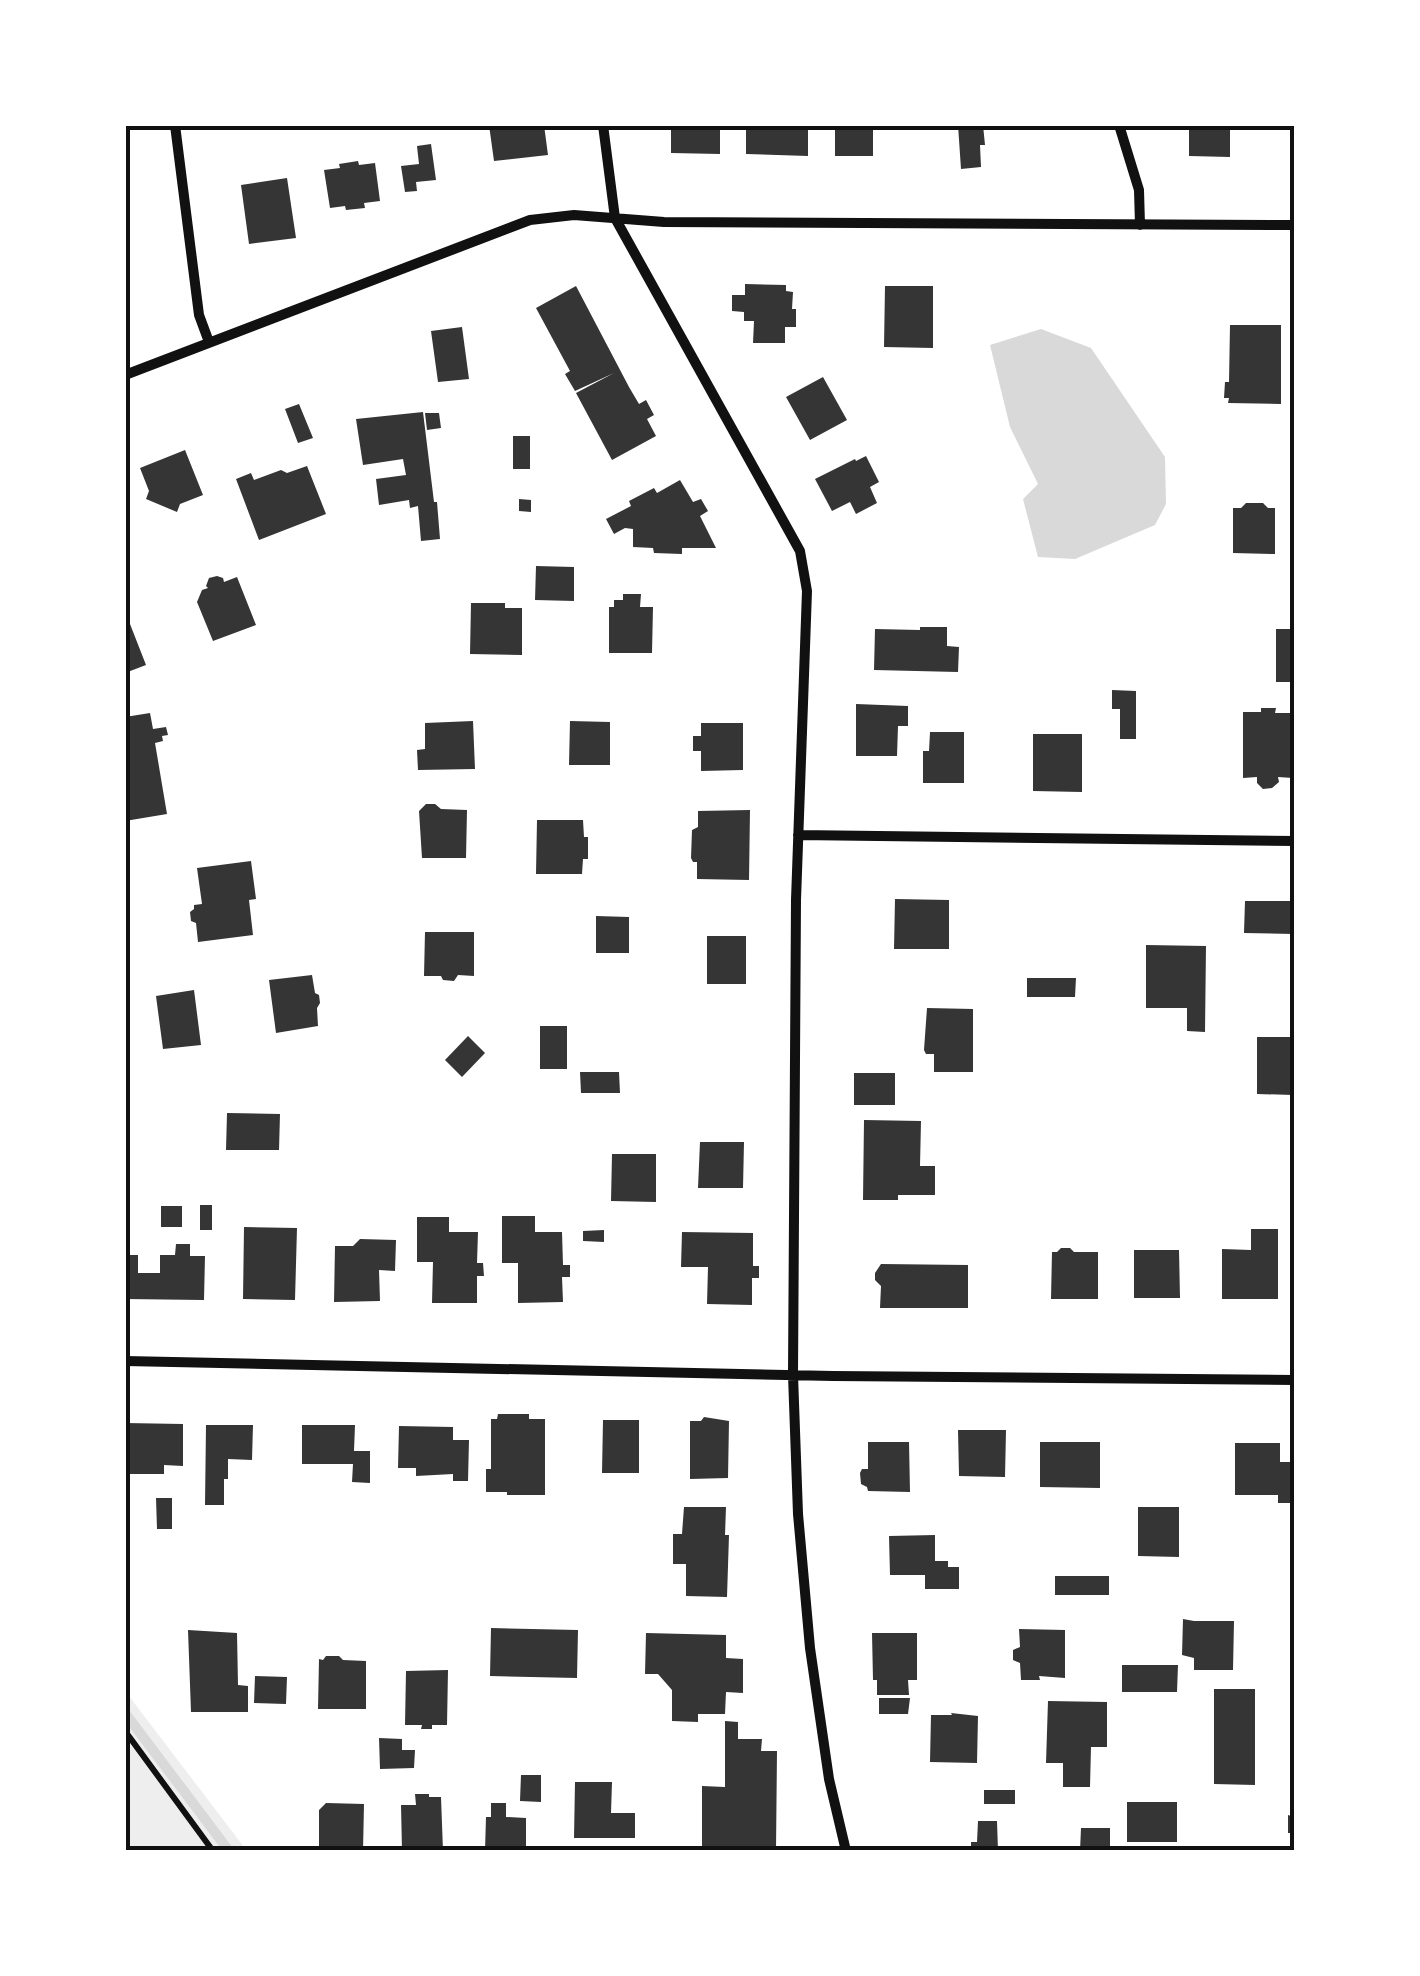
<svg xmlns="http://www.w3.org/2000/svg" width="1420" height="1976" viewBox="0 0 1420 1976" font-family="Karla,sans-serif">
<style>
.green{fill:#eee}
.water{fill:#d9d9d9}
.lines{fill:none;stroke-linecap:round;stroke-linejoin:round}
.stream{stroke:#d9d9d9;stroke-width:10}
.building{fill:#353535}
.path{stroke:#111;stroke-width:6}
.minor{stroke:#111;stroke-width:10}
.neatline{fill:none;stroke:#111;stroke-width:4}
</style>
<rect width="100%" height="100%" fill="#fff"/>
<path class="green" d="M125 1691 247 1851H125Z"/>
<path class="water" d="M1041 329 1091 348 1165 457 1166 504 1155 525 1075 559 1038 557 1023 499 1038 484 1010 427 990 345Z"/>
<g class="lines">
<path class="stream" d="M125 1713 229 1851"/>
</g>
<path class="building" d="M489 125H544L548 155 494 161Z
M671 125H720V154L671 153Z
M746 125H808V156L746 154Z
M835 125H873V156H835Z
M958 125H983L985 145H980L981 167 961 169Z
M1189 125H1230V157L1189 156Z
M431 144 436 180 416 182 417 191 405 192 401 166 419 164 417 146Z
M358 161 359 165 375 163 380 201 364 203 365 208 346 210 345 206 330 208 324 170 340 168 339 164Z
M287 178 296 238 249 244 241 185Z
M745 284 786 285V291L793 292 792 309H796V327H785V343H753L754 321H744V312L732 311V295H745Z
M576 286 629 387 639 404 646 400 654 415 647 419 656 436 612 460 576 393 614 373 575 391 565 374 570 371 536 308Z
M885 286H933V348L884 347Z
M1230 325H1281V404L1228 403 1229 398H1224L1225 382H1229Z
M462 327 469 379 438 382 431 331Z
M823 377 847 420 810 440 786 397Z
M299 404 313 438 298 443 285 409Z
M423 412 434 502H437L440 539 421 541 418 506 410 508 409 500 379 505 376 479 406 475 403 459 363 465 356 419Z
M425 413H439L441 428 427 430Z
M513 436H530V469H513Z
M185 450 203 495 180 504 177 512 146 499 149 491 140 468Z
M866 456 879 482 870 487 877 503 856 514 850 502 832 511 815 479 855 459 856 461Z
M307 466 326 514 259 540 236 479 251 473 254 480 281 470 287 473Z
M680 480 693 502 701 499 708 511 700 516 716 548H682V554L654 553 653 548 633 547V529L625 528 614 534 606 519 631 506 629 501 654 488 657 493Z
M519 499 531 500V512L519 511Z
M1246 503H1263L1268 508H1275V554L1233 553V508H1241Z
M536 566 574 567V601L535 600Z
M217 576 223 578 224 582 237 577 256 625 213 641 197 602 202 590 208 588 206 586 209 578Z
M623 594H641L640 607H653L652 653H609V607H614V600H623Z
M471 603H505V608H522V655L470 654Z
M130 624 146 665 125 673V626Z
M920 627H947V646L959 647 958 672 874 670 875 629 920 630Z
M1276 629H1295V682H1276Z
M1112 690 1136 691V739H1120V709H1112Z
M856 704 908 706V726H898L897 756H856Z
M1261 708H1276L1275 713H1293V778L1278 777 1279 782 1272 788 1263 789 1257 783V777L1243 778V712H1261Z
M150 713 153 729 166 727 168 735 162 736 163 741 155 743 167 814 125 821V717Z
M473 721 475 769 418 770 417 750 425 749V723Z
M570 721 610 722V765H569Z
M701 723H743V770L701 771V751H693V736H701Z
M930 732H964V783H923V751H929Z
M1033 734H1082V792L1033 791Z
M426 804H435L441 809 467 810 466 858H422L419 811Z
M750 810 749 880 697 879V862H693L691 858 692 830 698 827V811Z
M537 820H583L584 837H588V859H583L582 874H536Z
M251 861 256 899 249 900 253 935 198 942 196 923 191 921 190 912 194 909V905L202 904 197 868Z
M895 899 949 900V949H894Z
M1245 901H1294V934L1244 933Z
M596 916 629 917V953H596Z
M425 932H474V976L458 975 454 981 443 980 441 976H424Z
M707 936H746V984H707Z
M1146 945 1206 946 1205 1032 1187 1031V1008H1146Z
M312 975 315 993 319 995 320 1003 317 1008 318 1026 276 1033 269 980Z
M1027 978H1076L1075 997H1027Z
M194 990 201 1045 163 1049 156 996Z
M927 1008 973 1009V1072H934V1054H926L924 1050Z
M540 1026H567V1069H540Z
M468 1036 485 1053 462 1077 445 1060Z
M1257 1037H1293V1095L1257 1094Z
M580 1072H619L620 1093H581Z
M854 1073H895V1105H854Z
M227 1113 280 1114 279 1150H226Z
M864 1120 921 1121 920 1166H935V1195H898V1200H863Z
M700 1142H744L743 1188H698Z
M612 1154H656V1202L611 1201Z
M200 1205H212V1230H200Z
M161 1206H182V1227H161Z
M502 1216H535V1232H562L563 1265H570V1277H562L563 1302 518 1303V1263H502Z
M417 1217H449V1232H478L477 1263H483L484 1276H477V1303H432L433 1262H417Z
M244 1227 297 1228 295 1300 243 1299Z
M1251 1229H1278V1299H1222V1249L1251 1250Z
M604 1230V1242L583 1241V1231Z
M682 1232 753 1233V1266H759V1278H752V1305L707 1304 708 1267H681Z
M360 1239 396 1240 395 1271 379 1270 380 1301 334 1302 335 1246H353Z
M176 1244H190V1256H205L204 1300 125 1299V1255H138V1273H160V1255H175Z
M1061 1248H1070L1074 1252H1098V1299H1051L1052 1252H1057Z
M1134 1250H1179L1180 1298H1134Z
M881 1264 968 1265V1308H880L881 1286 875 1280V1273Z
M498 1414H529V1419H545V1495H507V1492H486V1469H491V1419H497Z
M704 1417 729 1421 728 1478 690 1479V1421H701Z
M603 1420H639V1473H602Z
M125 1423 183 1424V1466L164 1465V1474H125Z
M206 1425H253L252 1460 228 1459V1479H224V1505H205Z
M302 1425H355L354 1451H370V1483L352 1482 353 1464H302Z
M399 1426 453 1427V1440H469L468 1481H453V1474L416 1476V1468H398Z
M958 1430H1006L1005 1477 959 1476Z
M868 1442H909L910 1492 868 1491 867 1487 861 1484 860 1473 862 1469H868Z
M1040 1442H1100V1488L1040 1487Z
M1235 1443H1280V1462H1295V1503H1278V1495H1235Z
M156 1498H172V1529H157Z
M684 1507H726L725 1535H729L727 1597 686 1596V1564H673V1534H682Z
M1138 1507H1179V1557L1138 1556Z
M935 1535V1561H948V1567H959V1589H925V1575H890L889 1536Z
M1055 1576H1109V1595H1055Z
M1183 1619 1194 1621H1234L1233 1670H1194V1658L1182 1655Z
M491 1628 578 1630 577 1678 490 1676Z
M1019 1629 1065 1630V1678L1039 1676 1040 1680H1021L1020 1663 1013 1660V1650L1020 1647Z
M188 1630 237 1633 238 1685 248 1686V1712H191Z
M646 1633 726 1635V1658L743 1659V1693L726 1692 725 1714H698V1722L672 1721V1690L658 1674H645Z
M872 1633H917V1680H908L909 1695H877V1680H873Z
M326 1656H339L343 1660 366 1661V1709H318L319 1659 323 1660Z
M1122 1665H1178L1177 1692H1122Z
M448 1670 447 1725H432V1729H421L422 1725H405L406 1671Z
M255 1676 287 1677 286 1704 254 1703Z
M1214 1689H1255V1785L1214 1784Z
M879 1698H910L908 1714H879Z
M1048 1701 1107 1702V1747H1091L1090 1787H1063V1763H1046Z
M951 1713 978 1716 977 1763 930 1762 931 1715H952Z
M725 1721 738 1722V1739H762L761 1751H777L776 1851H702V1786L725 1787Z
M379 1738 402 1739V1750H415L414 1768 380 1769Z
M1292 1773H1295V1833H1288V1815L1291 1816Z
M521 1775H541V1802L520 1801Z
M575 1782H612L611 1813H635V1838H574Z
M984 1790H1015V1804H984Z
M415 1794H429V1797H441L443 1851H402L401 1805H416Z
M1127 1802H1177V1842H1127Z
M326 1803 364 1804 363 1851H319V1810Z
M491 1803H506V1817L526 1818V1851H485L486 1817H491Z
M978 1821H997L998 1851H971V1842H977Z
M1081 1828H1110V1851H1080Z"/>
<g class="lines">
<path class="path" d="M125 1731 213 1851"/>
<path class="minor" d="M175 125 199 315 209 342
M603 125 615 218 800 551 807 591 796 900 793 1375 798 1514 810 1648 829 1779 846 1851
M1119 125 1139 190 1140 225
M125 375 530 220 574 215 664 222 1295 225
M798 835 1295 841
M125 1361 833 1376 1295 1380"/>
</g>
<rect width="1420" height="1976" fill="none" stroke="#ffffff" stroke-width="255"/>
<rect x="128" y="128" width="1164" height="1720" class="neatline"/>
</svg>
